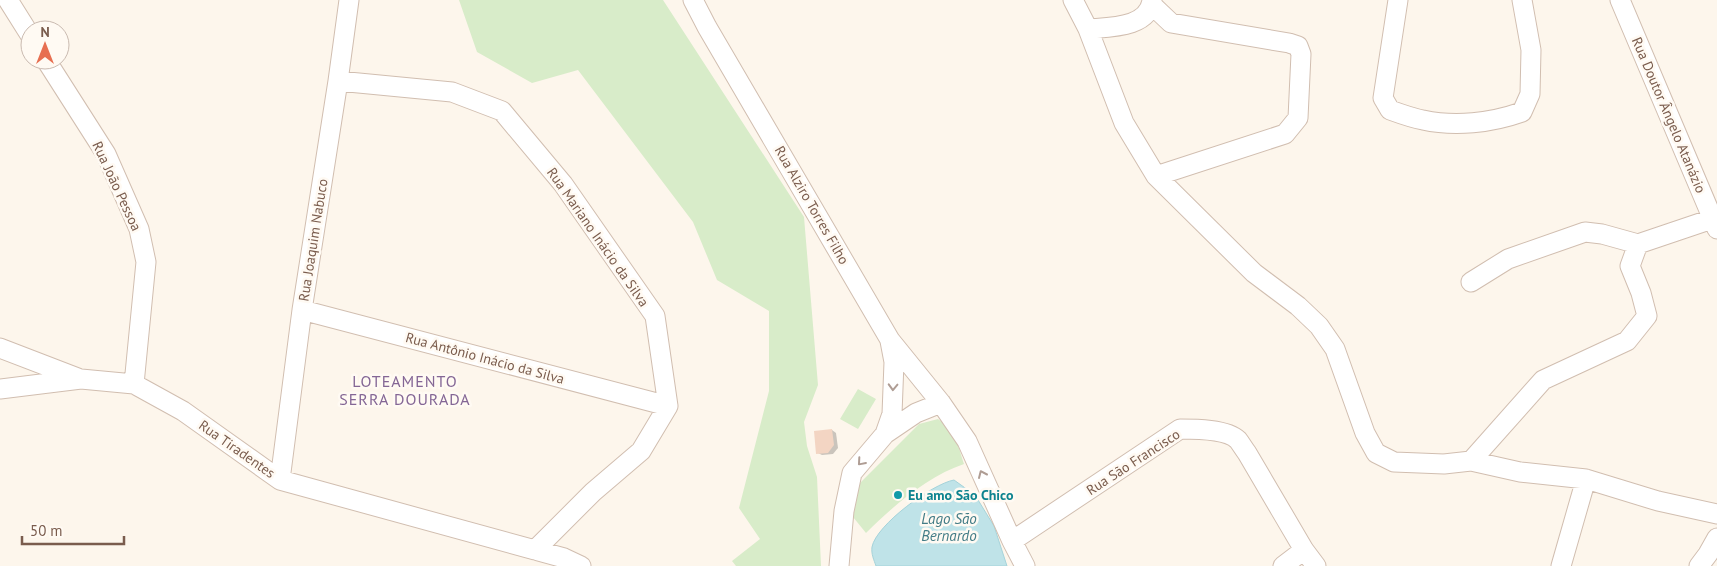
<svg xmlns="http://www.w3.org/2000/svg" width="1717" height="566" viewBox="0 0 1717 566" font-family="'PT Sans',sans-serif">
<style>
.green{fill:#d8ecc9}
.water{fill:#bfe3e8;stroke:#a5d3da}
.shadow{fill:#0003}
.building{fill:#f3d5c3}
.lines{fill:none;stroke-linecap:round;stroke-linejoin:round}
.minor-casing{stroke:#d1beb0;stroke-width:21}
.minor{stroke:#fff;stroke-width:19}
.oneway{stroke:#af9d94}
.culture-dot{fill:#0f9aa8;stroke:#fffaf3;stroke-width:2}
.labels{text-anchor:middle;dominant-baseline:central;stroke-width:5;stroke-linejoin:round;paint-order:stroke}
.street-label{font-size:14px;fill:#7a5c4d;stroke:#fffaf3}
.culture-label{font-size:14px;font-weight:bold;fill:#0d838f;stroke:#fffaf3;text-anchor:start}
.water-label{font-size:15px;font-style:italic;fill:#437c86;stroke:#fffaf3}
.quarter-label{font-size:16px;letter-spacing:1px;fill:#846695;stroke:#fffaf3}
</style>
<rect width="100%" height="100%" fill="#fdf6ec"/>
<path class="green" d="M459 0H663L804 217 818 385 804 422 807 446 817 477 821 566H736L732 561 760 539 739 508 769 391V311L717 280 693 222 578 70 532 83 477 52Z
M858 389 876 399 858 429 840 419Z
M938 419C956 432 958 445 964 464 928 476 893 506 866 533L853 517 860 483 919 424Z"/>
<path class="water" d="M954 480 975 495 994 526 1007 566H876C874 560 871 554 872 547 876 525 932 484 954 480Z"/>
<path class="shadow" d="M832 430 836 433 838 448 833 454 822 455 818 453Z"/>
<path class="building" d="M832 429 834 445 828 453 816 454 814 431Z"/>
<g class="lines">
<defs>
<path id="minor" d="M8 0 30 35
M693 0 707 27 890 340 941 403 967 441 1012 541 1025 566
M1073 0 1088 29 1124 123 1156 176 1254 273 1298 306 1319 326 1335 349 1365 433 1376 453 1394 462 1444 464 1471 461 1520 472 1586 479 1658 501 1717 514
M1398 0 1383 98 1390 110C1401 114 1412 118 1423 120 1455 127 1491 123 1522 112L1530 94 1531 50 1522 0
M1620 0 1717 229
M1152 5 1171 23 1289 43 1298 46 1301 54 1298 118 1285 134 1156 176
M1088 29C1110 27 1149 28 1152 0
M46 60 106 154 139 229 146 262 134 384
M338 81 452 92 502 111 563 184 655 316 668 406 641 451 593 492 535 550
M1471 282 1508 259 1585 232 1602 234 1638 244
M302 310 668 406
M0 348 78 378
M0 389 81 379 134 384 183 411 280 480 564 558 581 566
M885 434 892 414 894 362 890 341
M1471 461 1543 380 1627 341 1647 316 1641 293 1630 266 1638 244 1712 219
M280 480 302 310 338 81 349 0
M1012 541 1180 429C1195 429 1227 429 1238 440 1241 444 1244 449 1247 453L1304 550 1316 566
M839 566 844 511 852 473 885 434 916 413 941 403
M1283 566 1304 550
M1561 566 1586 479
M1699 566 1708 554 1717 538"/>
</defs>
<use href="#minor" class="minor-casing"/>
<use href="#minor" class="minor"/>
</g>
<defs><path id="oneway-chevron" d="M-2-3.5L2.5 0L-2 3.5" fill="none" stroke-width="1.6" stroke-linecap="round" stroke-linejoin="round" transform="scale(1.25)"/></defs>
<g class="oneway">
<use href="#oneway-chevron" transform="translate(893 387) rotate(92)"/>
<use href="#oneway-chevron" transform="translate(861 462) rotate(131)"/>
<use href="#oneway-chevron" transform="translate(982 474) rotate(-114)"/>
</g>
<circle class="culture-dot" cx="898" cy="495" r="5"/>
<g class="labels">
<g class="street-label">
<text transform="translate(1669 115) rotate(67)">Rua Doutor Ângelo Atanázio</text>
<text transform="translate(117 186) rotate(65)">Rua João Pessoa</text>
<text transform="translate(812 205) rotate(60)">Rua Alziro Torres Filho</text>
<text transform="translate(598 237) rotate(55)">Rua Mariano Inácio da Silva</text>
<text transform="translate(313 240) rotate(-81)">Rua Joaquim Nabuco</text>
<text transform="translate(485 358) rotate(15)">Rua Antônio Inácio da Silva</text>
<text transform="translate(237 449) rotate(35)">Rua Tiradentes</text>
<text transform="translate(1133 462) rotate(-33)">Rua São Francisco</text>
</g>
<g class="culture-label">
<text x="908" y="495">Eu amo São Chico</text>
</g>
<g class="water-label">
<text x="949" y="518">Lago São<tspan x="949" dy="17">Bernardo</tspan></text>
</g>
<g class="quarter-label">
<text x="405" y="381">LOTEAMENTO<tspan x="405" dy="18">SERRA DOURADA</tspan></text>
</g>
</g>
<g transform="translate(45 45)"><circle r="24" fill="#fffaf3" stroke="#cabbb1"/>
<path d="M0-4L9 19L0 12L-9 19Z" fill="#e76f51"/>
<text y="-8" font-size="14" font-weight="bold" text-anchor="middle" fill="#7a5c4d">N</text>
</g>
<path d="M22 536v8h102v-8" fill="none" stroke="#7a5c4d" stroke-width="2.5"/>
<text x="30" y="536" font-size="15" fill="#7a5c4d" stroke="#fffaf3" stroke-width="4" paint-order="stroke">50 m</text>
</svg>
